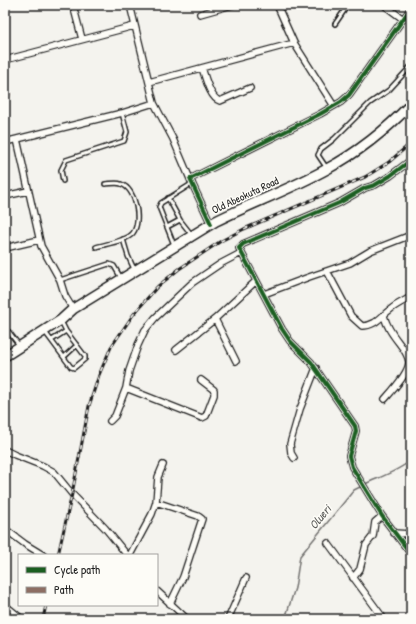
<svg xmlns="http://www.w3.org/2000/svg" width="416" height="624" viewBox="0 0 416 624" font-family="'Patrick Hand',sans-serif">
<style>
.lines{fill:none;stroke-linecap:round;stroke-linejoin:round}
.stream{stroke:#72716f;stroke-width:1.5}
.service-casing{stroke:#1c1c1c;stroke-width:6}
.minor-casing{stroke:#1c1c1c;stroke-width:8}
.trunk-casing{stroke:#1c1c1c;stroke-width:12}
.service{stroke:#fdfcf7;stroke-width:3}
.minor{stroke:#fdfcf7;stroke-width:5.5}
.trunk{stroke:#fdfcf7;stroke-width:9}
.rail-casing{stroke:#1c1c1c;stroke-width:3}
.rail{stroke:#fdfcf7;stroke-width:1.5;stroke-dasharray:4.5;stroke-linecap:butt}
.quiet{stroke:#8d6e63;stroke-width:3;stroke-dasharray:6 3;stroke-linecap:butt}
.cycleway-casing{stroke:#fdfcf7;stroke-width:6}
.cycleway{stroke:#1b5e20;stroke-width:4}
.labels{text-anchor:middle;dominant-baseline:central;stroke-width:3;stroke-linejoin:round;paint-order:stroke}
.street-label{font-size:11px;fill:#1c1c1c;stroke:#fdfcf7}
.water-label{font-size:12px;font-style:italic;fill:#5c5c5a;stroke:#fdfcf7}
</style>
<rect width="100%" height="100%" fill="#f4f3ee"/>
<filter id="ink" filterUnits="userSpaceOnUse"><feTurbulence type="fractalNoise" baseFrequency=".025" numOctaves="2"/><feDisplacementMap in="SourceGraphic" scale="8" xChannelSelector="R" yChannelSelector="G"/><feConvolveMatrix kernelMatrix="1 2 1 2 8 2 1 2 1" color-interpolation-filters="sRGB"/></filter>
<g filter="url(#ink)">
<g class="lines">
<path class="stream" d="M365 484C380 477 399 471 411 460
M285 619 295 588 300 556 354 490 362 486"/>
<defs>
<path id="service" d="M335 24 348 5
M326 167 318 155 321 149 334 139 370 103 389 90 411 66
M63 181 61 170 66 160 124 141 127 132 122 113
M168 198 180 220 191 234
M167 227 180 220
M123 239 128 256 134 269
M174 245 159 207 161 203 193 183
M96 247C106 244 127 241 133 233 142 221 136 189 121 184 117 182 110 184 105 184
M60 280 109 264 114 266 121 278
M5 330 9 332 19 345
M45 332 71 367 74 368 85 359V356L66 331 61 321
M52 340 66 331
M64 357 77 345"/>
<path id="minor" d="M73 5 82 39
M130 5 154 103 173 139 190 179
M277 5 294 43 334 106
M384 5 403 19
M200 14 232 5
M5 60 134 26
M202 68C205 76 210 99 220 101L250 88
M149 82 294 43
M17 139 41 246 60 280 65 296 73 309
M5 142 122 113 154 103
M411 160 390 176 375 185 365 188 339 203 243 244 239 248 282 329 290 341 311 362 355 426 356 431 349 456 352 467 382 516 411 554
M5 196 28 191
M211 224 190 179 320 114 341 102 349 95 411 8
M5 248 39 240
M327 271 351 316 362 326C376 326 381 316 391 309 397 304 404 301 411 297
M264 294 309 277 350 263 370 251 411 235
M384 316C387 327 392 334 399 343 403 348 408 355 409 362 409 373 392 391 385 399
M215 319 236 361
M176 350 215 319 256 281
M201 380 214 390V395L206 416 202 418 126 388 129 371 138 345 145 330 155 318 192 283 220 264 241 253
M110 421 115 416 126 388
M5 450 15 455 43 466 54 472 72 494 105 528 127 555
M294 458 291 453 290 444 300 409 316 368
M156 502 198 516 202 519 183 577 170 604
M5 529 25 544 43 555
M394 533 411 534
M328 543 384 619
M130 555 152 514 156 502 158 477 163 465
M353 578 360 569 366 545 373 536 375 522 382 516
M157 591 187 619
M5 605 22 619
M228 619 246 578"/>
<path id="trunk" d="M5 356 61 320 73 309 216 221C252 203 291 189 327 169 357 153 387 129 411 104"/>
</defs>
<use href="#service" class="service-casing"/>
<use href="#minor" class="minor-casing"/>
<use href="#trunk" class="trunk-casing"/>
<use href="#service" class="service"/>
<use href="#minor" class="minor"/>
<use href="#trunk" class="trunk"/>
<defs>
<path id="rail" d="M58 555 72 494 89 406 99 375 111 347 133 315 157 287 179 269 221 241 244 229 365 177 389 162 411 143
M43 619 46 605"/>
</defs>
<use href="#rail" class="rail-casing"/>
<use href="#rail" class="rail"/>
<path class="quiet" d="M5 73C10 85 12 94 5 105
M5 129 9 141"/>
<defs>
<path id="cycleway" d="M411 160 390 176 375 185 365 188 339 203 243 244 239 248 282 329 290 341 311 362 355 426 356 431 349 456 352 467 382 516 411 554
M211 224 190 179 320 114 341 102 349 95 411 8"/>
</defs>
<use href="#cycleway" class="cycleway-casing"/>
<use href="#cycleway" class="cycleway"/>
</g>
</g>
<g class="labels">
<g class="street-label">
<text transform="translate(245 195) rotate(-25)">Old Abeokuta Road</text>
</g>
<g class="water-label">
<text transform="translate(320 517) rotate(-51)">Olueri</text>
</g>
</g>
<rect width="416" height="624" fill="none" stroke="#fdfcf7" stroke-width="20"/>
<rect x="10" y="10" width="396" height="604" fill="none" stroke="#1c1c1c" stroke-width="1.5" filter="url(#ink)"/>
<rect x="18" y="554" width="140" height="52" fill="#fdfcf7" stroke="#a3a29f"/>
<rect x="26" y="567" width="20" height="6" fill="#1b5e20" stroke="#a3a29f"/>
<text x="54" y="574" font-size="12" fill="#1c1c1c">Cycle path</text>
<rect x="26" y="587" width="20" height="6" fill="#8d6e63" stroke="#a3a29f"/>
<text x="54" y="594" font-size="12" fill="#1c1c1c">Path</text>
</svg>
